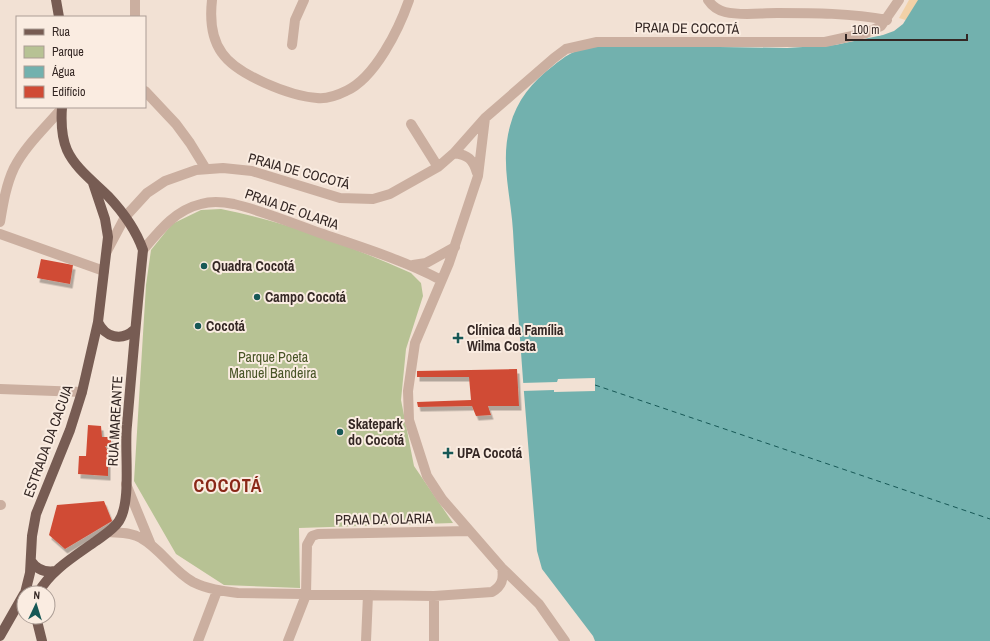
<svg xmlns="http://www.w3.org/2000/svg" width="990" height="641" viewBox="0 0 990 641" font-family="'Archivo Narrow',sans-serif">
<style>
.green{fill:#b7c294}
.sand{fill:#f2d1a7}
.water{fill:#72b1ae}
.pier{fill:#f2e1d4}
.lines{fill:none;stroke-linecap:round;stroke-linejoin:round}
.ferry{stroke:#175856;stroke-width:1;stroke-dasharray:5 4;stroke-linecap:butt}
.building{fill:#d04b35;filter:url(#shadow)}
.minor{stroke:#cbafa0;stroke-width:10}
.major{stroke:#775c53;stroke-width:10}
.poi-dot{fill:#175856;stroke:#faece1;stroke-width:1.5}
.labels{text-anchor:middle;dominant-baseline:central;stroke-width:4;stroke-linejoin:round;paint-order:stroke}
.street-label{font-size:14px;fill:#342724;stroke:#faece1}
.poi-label{font-size:14px;font-weight:bold;fill:#342724;stroke:#faece1;text-anchor:start}
.park-label{font-size:14px;fill:#485426;stroke:#faece1}
.district-label{font-size:18px;font-weight:bold;letter-spacing:1px;fill:#892717;stroke:#faece1}
</style>
<defs>
<filter id="shadow"><feDropShadow dx="2.5" dy="4.5" stdDeviation="0" flood-color="#0004"/></filter>
</defs>
<rect width="100%" height="100%" fill="#f2e1d4"/>
<path class="green" d="M221 209C287 222 350 246 411 273L421 283 423 296 406 349 401 400 414 466 453 523 299 528 300 588 224 585 176 554 134 481 146 285 151 250 172 224 201 210Z"/>
<path class="sand" d="M909 0H926L915 23 899 18Z"/>
<path class="water" d="M918 0H990V641H595L593 636 542 569 537 551C528 444 519 338 513 231 511 196 500 162 510 126 517 100 532 82 553 66 558 62 564 57 570 54 579 49 589 48 599 45L787 48 835 45 883 35 894 31 903 24Z"/>
<path class="pier" d="M595 378V391L554 392V390L522 391 521 383 557 382 558 379Z"/>
<g class="lines">
<path class="ferry" d="M595 385 990 519"/>
</g>
<path class="building" d="M41 259 73 265 70 284 37 278Z
M517 369 519 406H488L491 415 476 416 472 406 418 407 417 402 471 400 469 377H417V371Z
M88 425 101 426 102 437H111V446H105L108 451V476L78 474 79 456H86Z
M104 501 112 521 65 549 49 535 57 505Z"/>
<g class="lines">
<path class="minor" d="M212 0C210 18 211 38 222 53 237 75 290 96 317 98 326 99 338 95 346 91 375 78 399 29 409 0
M708 0C712 6 717 10 725 12 742 16 759 13 777 13 813 13 851 13 887 20
M135 17V0
M292 45 295 20 304 0
M145 91 176 124 190 143 206 169
M485 118 478 176 449 263 415 343 408 391 409 420 427 476 442 499 502 568 539 604 565 641
M411 124 438 167
M454 153C468 155 473 159 477 173
M0 222C3 204 6 185 14 168 25 146 46 127 62 108
M0 234 104 271
M143 250C159 231 175 210 201 204 211 201 224 202 234 204 263 211 292 223 320 233 361 247 403 260 441 280
M107 251 125 217 147 193 165 181 196 170 223 168 252 171 340 198 373 199 390 194 438 167 454 153 485 118 554 58 566 49 597 42H825L866 33 881 26 899 0
M413 265 426 263 455 247
M0 389 82 392
M126 484 151 545
M0 505H1
M108 532C119 533 131 532 141 538 161 549 173 571 193 582 207 589 222 591 238 593L434 596 492 592C502 586 504 579 502 568
M198 641 217 591
M288 641 306 595 307 545 312 536 318 534 469 531
M366 641 368 595
M434 641V596"/>
<path class="major" d="M56 0 59 17
M98 322C105 337 121 342 134 330
M31 561C37 570 45 573 56 571
M25 593 30 573 32 536 36 514 70 430 82 392 98 322 108 237 105 219 93 183
M38 593C51 570 75 556 96 541 104 535 114 529 119 521 132 501 124 450 127 425 132 367 137 308 143 250 136 230 123 212 108 196 94 182 75 168 67 150 61 136 61 121 62 107
M36 617 42 641
M0 636 24 594"/>
</g>
<g class="poi-dot">
<circle cx="204" cy="266" r="4"/>
<circle cx="257" cy="297" r="4"/>
<circle cx="198" cy="326" r="4"/>
<path d="M456 332h4v4h4v4h-4v4h-4v-4h-4v-4h4z"/>
<circle cx="340" cy="432" r="4"/>
<path d="M446 447h4v4h4v4h-4v4h-4v-4h-4v-4h4z"/>
</g>
<g class="labels">
<g class="street-label">
<text transform="translate(687 28) rotate(1)">PRAIA DE COCOTÁ</text>
<text transform="translate(299 171) rotate(15)">PRAIA DE COCOTÁ</text>
<text transform="translate(292 209) rotate(19)">PRAIA DE OLARIA</text>
<text transform="translate(115 421) rotate(-87)">RUA MAREANTE</text>
<text transform="translate(48 441) rotate(-70)">ESTRADA DA CACUIA</text>
<text transform="translate(384 519) rotate(-1)">PRAIA DA OLARIA</text>
</g>
<g class="poi-label">
<text x="212" y="266">Quadra Cocotá</text>
<text x="265" y="297">Campo Cocotá</text>
<text x="206" y="326">Cocotá</text>
<text x="467" y="330">Clínica da Família<tspan x="467" dy="16">Wilma Costa</tspan></text>
<text x="348" y="424">Skatepark<tspan x="348" dy="16">do Cocotá</tspan></text>
<text x="457" y="453">UPA Cocotá</text>
</g>
<g class="park-label">
<text x="273" y="357">Parque Poeta<tspan x="273" dy="16">Manuel Bandeira</tspan></text>
</g>
<g class="district-label">
<text x="228" y="485">COCOTÁ</text>
</g>
</g>
<rect x="16" y="16" width="130" height="92" fill="#faece1" stroke="#ab9d95"/>
<rect x="24" y="29" width="20" height="6" fill="#775c53" stroke="#ab9d95"/>
<text x="52" y="36" font-size="12" fill="#342724">Rua</text>
<rect x="24" y="46" width="20" height="12" fill="#b7c294" stroke="#ab9d95"/>
<text x="52" y="56" font-size="12" fill="#342724">Parque</text>
<rect x="24" y="66" width="20" height="12" fill="#72b1ae" stroke="#ab9d95"/>
<text x="52" y="76" font-size="12" fill="#342724">Água</text>
<rect x="24" y="86" width="20" height="12" fill="#d04b35" stroke="#ab9d95"/>
<text x="52" y="96" font-size="12" fill="#342724">Edifício</text>
<g transform="translate(36 605) rotate(4)"><circle r="19" fill="#faece1" stroke="#ab9d95"/>
<path d="M0-3L7 15L0 10L-7 15Z" fill="#175856"/>
<text y="-6" font-size="11" font-weight="bold" text-anchor="middle" fill="#342724">N</text>
</g>
<path d="M846 34v6h121v-6" fill="none" stroke="#342724" stroke-width="2"/>
<text x="852" y="34" font-size="12" fill="#342724" stroke="#faece1" stroke-width="3" paint-order="stroke">100 m</text>
</svg>
